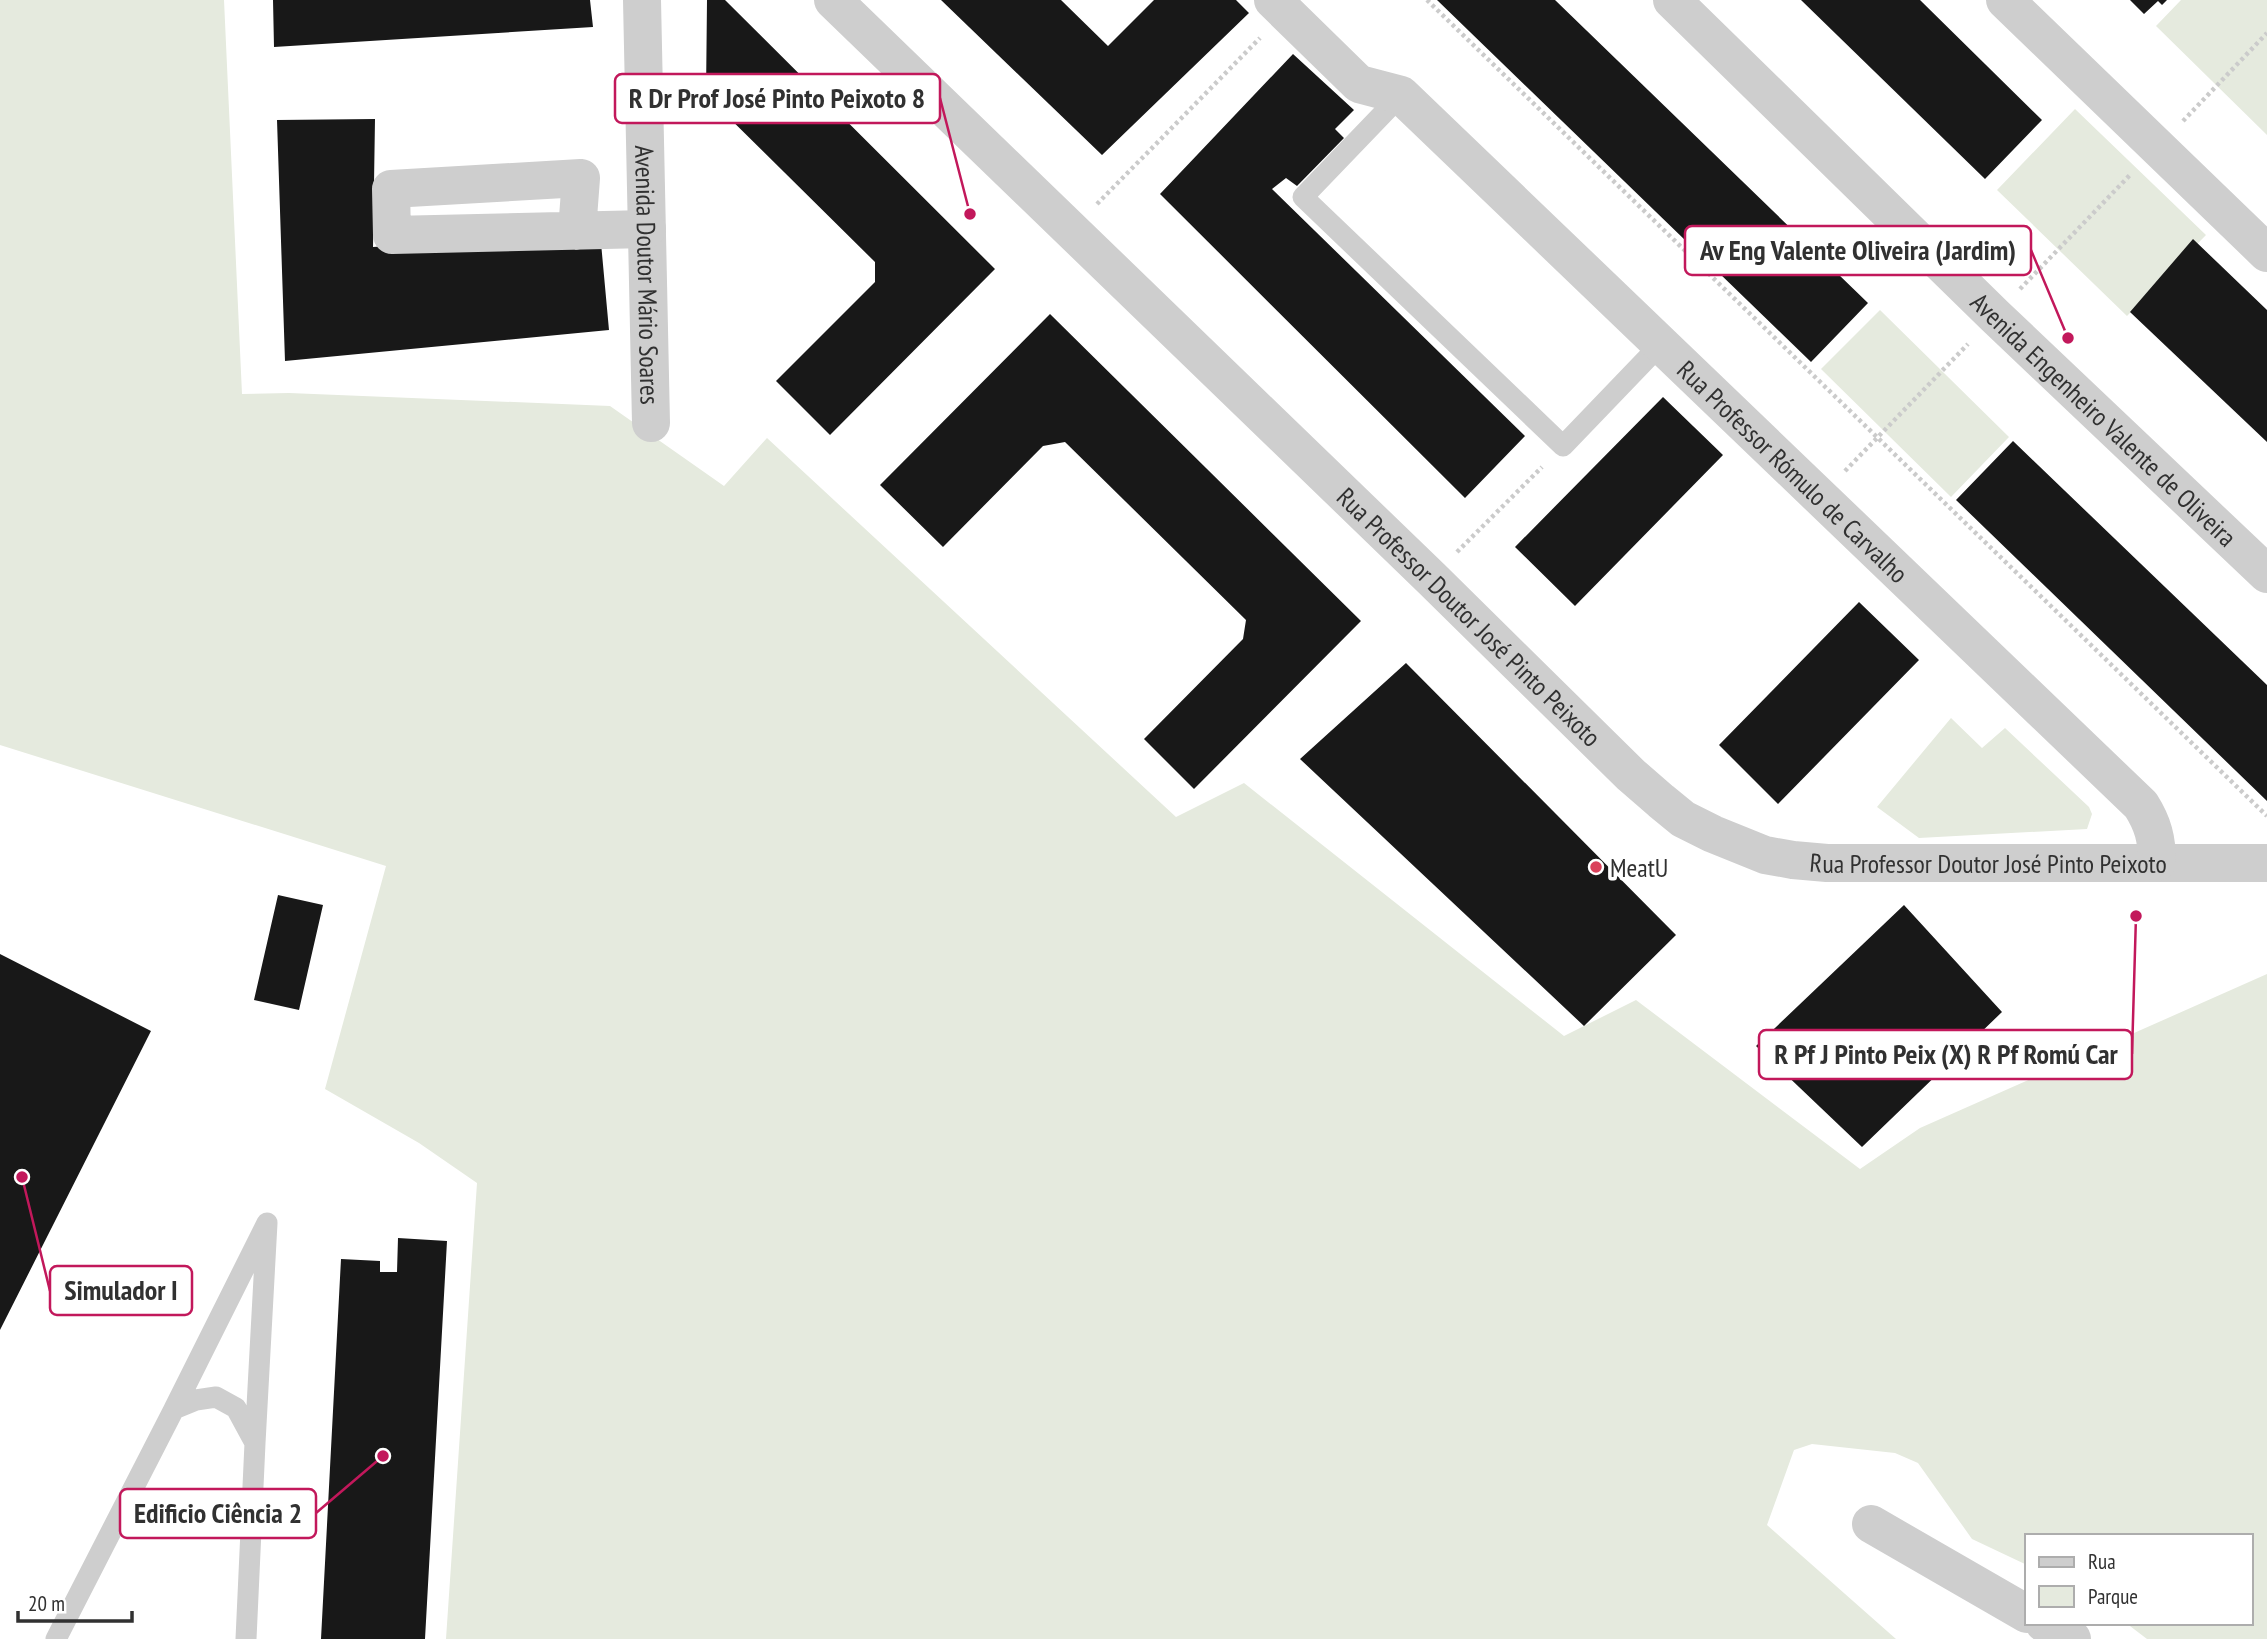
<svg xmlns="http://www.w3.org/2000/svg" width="2267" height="1639" viewBox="0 0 2267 1639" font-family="'PT Sans Narrow',sans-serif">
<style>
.green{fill:#e5eade}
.building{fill:#181818}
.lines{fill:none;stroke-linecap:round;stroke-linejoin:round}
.path{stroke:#cbcbcb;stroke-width:4.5;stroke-dasharray:3.5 3.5;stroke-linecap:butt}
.service{stroke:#cecece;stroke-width:21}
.minor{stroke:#cecece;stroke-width:38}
.tertiary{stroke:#cecece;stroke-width:38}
.poi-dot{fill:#da415b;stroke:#fff;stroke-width:2.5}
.labels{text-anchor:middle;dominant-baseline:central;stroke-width:7;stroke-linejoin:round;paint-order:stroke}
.street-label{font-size:26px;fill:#313131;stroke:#fff}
.poi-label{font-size:26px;fill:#313131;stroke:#fff;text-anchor:start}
.leader{fill:none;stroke:#c2185b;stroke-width:2.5}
.callout-dot{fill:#c2185b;stroke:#fff;stroke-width:2.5}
.callout{fill:#fff;stroke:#c2185b;stroke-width:2.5}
.callout-label{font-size:28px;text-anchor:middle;font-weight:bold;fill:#313131}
</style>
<rect width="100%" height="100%" fill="#fff"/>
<path class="green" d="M0 0H224L242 394 289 393 610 406 724 486 767 438 1176 817 1244 783 1564 1036 1636 1000 1860 1169 1920 1128 2267 974V1639H2147L2126 1623H2251V1536H2027V1565L1972 1539 1918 1463 1895 1453 1812 1444 1794 1450 1767 1525 1896 1639H446L477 1183 419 1143 325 1089 386 866 0 745Z
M2181 0H2267V135L2156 26Z
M2075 109 2206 235 2127 316 1997 190Z
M1880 310 2009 437 1951 497 1821 369Z
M1951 718 1982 748 2005 728 2089 807 2092 814 2087 829 1919 838 1877 807Z"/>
<path class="building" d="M273 0H590L593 27 274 47Z
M707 0H725L995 269 830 435 776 381 875 282V262L706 95Z
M941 0H1061L1108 46 1154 0H1236L1249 13 1102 155Z
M1437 0H1555L1868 303 1811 362Z
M1801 0H1920L2042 120 1985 179Z
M2130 0H2167L2162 5 2158 1 2144 14Z
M1293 54 1354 110 1335 129 1344 138 1297 186 1286 178 1272 189 1525 436 1465 498 1160 194Z
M375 119 373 247 600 232 609 330 285 361 277 120Z
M2193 239 2267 310V442L2130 312Z
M1050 314 1361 621 1194 789 1144 739 1243 639 1246 620 1065 442 1043 446 943 547 880 485Z
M1663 397 1723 455 1575 606 1515 547Z
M2013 441 2267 685V801L1956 500Z
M1859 602 1919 660 1778 804 1719 745Z
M1406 663 1676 935 1584 1026 1300 759Z
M278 895 323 905 299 1010 254 1000Z
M1904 905 2002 1012 1862 1147 1756 1046Z
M0 954 151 1031 0 1330Z
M398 1238 447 1241 425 1639H321L341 1259 380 1261V1272H397Z"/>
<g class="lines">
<path class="path" d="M1427 0 2267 816
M2183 121 2267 33
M1097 204 1260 38
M2020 289 2130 175
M1845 471 1968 344
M1457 552 1542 467"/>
<path class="service" d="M1401 95 1303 197 1563 446 1660 345
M174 1409 267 1223 255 1443
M56 1639 174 1409 196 1400 216 1397 236 1408 255 1443 246 1639"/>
<g class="minor">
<path id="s1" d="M642 0 651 423"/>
<path id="s2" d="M833 0 1431 578 1631 775 1661 801 1683 819 1713 834 1765 855 1793 860 1827 863H2267"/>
<path id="s3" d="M1273 0 1359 84 1401 95 2141 805C2153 824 2157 839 2157 862"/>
<path d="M2005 0 2267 253"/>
<path d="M577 231 581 178 391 189 392 235 647 229"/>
<path d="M1871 1524 2027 1614"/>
<path d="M2044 1623 2072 1639"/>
</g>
<path class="tertiary" id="s4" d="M1672 0 1995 316 2267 574"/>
</g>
<circle class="poi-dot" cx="1596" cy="867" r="7"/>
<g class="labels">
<g class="street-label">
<text stroke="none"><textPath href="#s1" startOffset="275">Avenida Doutor Mário Soares</textPath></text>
<text stroke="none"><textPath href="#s4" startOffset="602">Avenida Engenheiro Valente de Oliveira</textPath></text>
<text stroke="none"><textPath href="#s3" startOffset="707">Rua Professor Rómulo de Carvalho</textPath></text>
<text stroke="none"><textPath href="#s2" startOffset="886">Rua Professor Doutor José Pinto Peixoto</textPath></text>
<text stroke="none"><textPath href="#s2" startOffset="1494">Rua Professor Doutor José Pinto Peixoto</textPath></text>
</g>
<g class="poi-label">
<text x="1610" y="867">MeatU</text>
</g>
</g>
<path class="leader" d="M970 214L940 98M2068 338L2031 250M2136 916L2132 1054M22 1177L50 1291M383 1456L316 1513"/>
<g class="callout-dot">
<circle cx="970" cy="214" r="7"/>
<circle cx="2068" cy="338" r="7"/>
<circle cx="2136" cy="916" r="7"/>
<circle cx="22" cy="1177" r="7"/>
<circle cx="383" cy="1456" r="7"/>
</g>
<g class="callout">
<rect x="615" y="74" width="325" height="49" rx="7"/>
<rect x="1685" y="226" width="346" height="49" rx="7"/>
<rect x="1759" y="1030" width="373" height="49" rx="7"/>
<rect x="50" y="1266" width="142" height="49" rx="7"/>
<rect x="120" y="1489" width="196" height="49" rx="7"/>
</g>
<g class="callout-label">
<text x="777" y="108">R Dr Prof José Pinto Peixoto 8</text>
<text x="1858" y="260">Av Eng Valente Oliveira (Jardim)</text>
<text x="1946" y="1064">R Pf J Pinto Peix (X) R Pf Romú Car</text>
<text x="121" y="1300">Simulador I</text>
<text x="218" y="1523">Edificio Ciência 2</text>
</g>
<rect x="2025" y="1534" width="228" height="91" fill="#ffffff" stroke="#adadad" stroke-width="2"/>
<rect x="2039" y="1557" width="35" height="10" fill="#cecece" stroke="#adadad" stroke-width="2"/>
<text x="2088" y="1569" font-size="21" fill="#313131">Rua</text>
<rect x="2039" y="1586" width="35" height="21" fill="#e5eade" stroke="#adadad" stroke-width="2"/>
<text x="2088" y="1604" font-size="21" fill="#313131">Parque</text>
<path d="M18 1611v10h114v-10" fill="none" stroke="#313131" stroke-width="3.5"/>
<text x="28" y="1611" font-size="21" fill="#313131" stroke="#ffffff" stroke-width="5" paint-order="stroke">20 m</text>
</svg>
